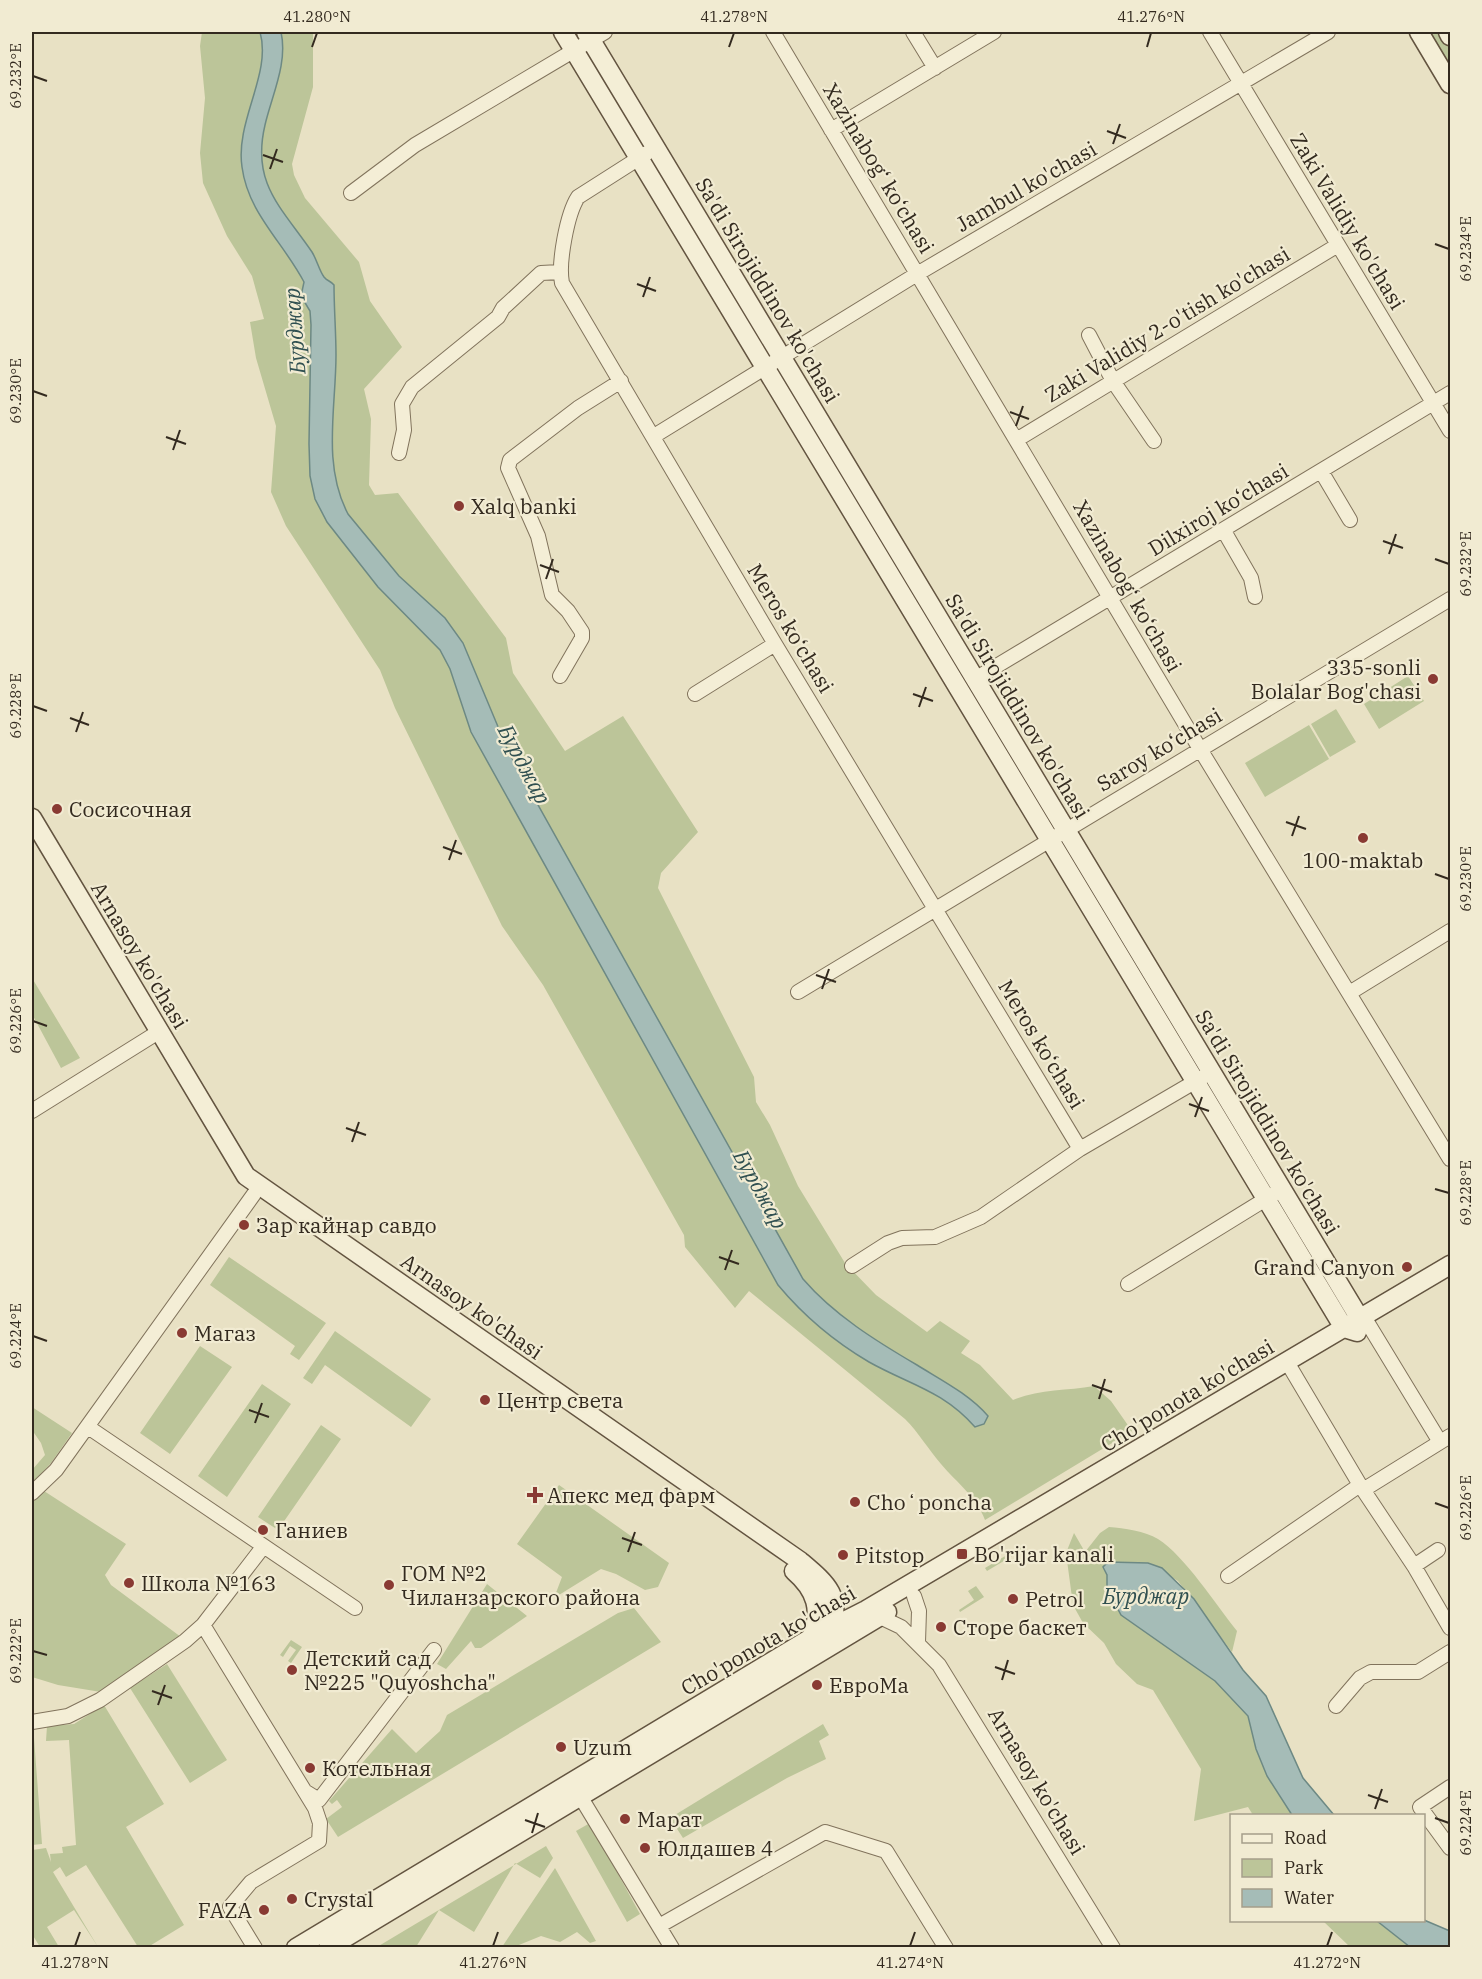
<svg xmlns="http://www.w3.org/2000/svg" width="1482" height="1979" viewBox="0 0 1482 1979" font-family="'IBM Plex Serif',serif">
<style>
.green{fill:#bcc599}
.water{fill:#a5bcb7;stroke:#6d8984;stroke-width:1.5}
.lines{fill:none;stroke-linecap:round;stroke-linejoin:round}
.street-casing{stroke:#81735c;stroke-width:16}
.secondary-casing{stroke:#635440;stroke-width:21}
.street{stroke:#f4eed6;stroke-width:14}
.secondary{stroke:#f4eed6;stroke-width:18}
.ticks{fill:none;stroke:#332a1f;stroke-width:2}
.poi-dot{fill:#893a33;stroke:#f1ebd2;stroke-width:2}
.labels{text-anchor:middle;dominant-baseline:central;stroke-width:4.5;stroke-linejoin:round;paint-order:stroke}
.street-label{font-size:21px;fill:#332a1f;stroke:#f1ebd2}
.poi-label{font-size:21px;fill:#332a1f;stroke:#f1ebd2;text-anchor:start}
.water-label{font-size:22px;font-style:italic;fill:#305051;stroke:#f1ebd2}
.neatline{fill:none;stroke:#332a1f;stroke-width:2}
.ticks-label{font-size:15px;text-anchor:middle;fill:#332a1f}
</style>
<rect width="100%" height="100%" fill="#e8e1c4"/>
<path class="green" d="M202 32H313V87L292 164 294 175 305 198 359 262 370 301 402 347 364 389 371 419 369 485 375 495 398 493 506 638 513 673 565 751 623 716 698 832 661 873 658 888 754 1077 756 1102 770 1125 798 1186 845 1263 876 1295 927 1332 940 1321 970 1341 961 1353 980 1365 1013 1400C1038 1389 1067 1391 1094 1386L1111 1401 1132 1431 985 1520C976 1496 957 1483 941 1464 928 1449 919 1433 905 1419L749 1291 735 1308 685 1247 684 1235 543 985 502 926 395 708 380 670 286 526 271 492 276 426 256 358 250 322 264 319 252 276 227 236 203 183 200 153 205 98 200 46Z
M1426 32H1439L1450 50V71Z
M657 168 770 355 765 358 652 171Z
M786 380 1054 822 1048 826 781 383Z
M1408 676 1424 701 1379 729 1364 704Z
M1336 709 1356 742 1330 757 1311 724Z
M1309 725 1329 759 1265 797 1245 763Z
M32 978 80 1058 61 1068 32 1014Z
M229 1257 326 1323 299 1360 290 1354 295 1346 210 1285Z
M335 1331 431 1399 411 1427 325 1365 312 1384 303 1378Z
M200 1346 232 1367 170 1454 140 1433Z
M262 1384 291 1404 227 1497 198 1476Z
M32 1407 72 1433 51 1463 32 1484V1470L45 1455 41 1443 32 1430Z
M321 1425 341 1439 278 1530 258 1517Z
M559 1485 669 1563 658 1587 645 1590 616 1574 601 1569 554 1598 562 1577 517 1544Z
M44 1491 126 1544 105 1575 111 1585 181 1637 101 1692 58 1685 32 1677V1500Z
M1109 1527C1124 1528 1145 1531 1158 1539 1185 1556 1216 1605 1237 1631L1232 1652 1178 1581 1148 1563 1108 1562 1107 1588 1121 1615 1215 1681 1248 1716 1256 1749 1267 1776 1292 1815H1253L1248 1807 1194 1821 1201 1769 1153 1690 1137 1684 1116 1664 1104 1643 1083 1623 1073 1605 1066 1553 1074 1533 1085 1552 1100 1533Z
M1022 1546 1024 1549 987 1571 985 1568Z
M487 1584 527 1616 481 1648H475L471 1641 446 1669 437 1664Z
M976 1586 984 1597 960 1612 959 1610 974 1600 968 1591Z
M634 1608 661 1642 338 1837 326 1819 342 1807 337 1800 332 1804 329 1801 392 1729 416 1753 440 1731 447 1715 618 1613Z
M291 1640 302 1647 291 1663 288 1661 296 1650 290 1646 283 1657 280 1655Z
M167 1664 227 1760 190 1783 130 1688Z
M104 1705 164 1804 126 1827 184 1925 148 1947H138L86 1865 66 1877 60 1867 53 1872 98 1947 74 1910 47 1927 59 1947H40L32 1934V1850L46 1848 51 1862 50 1854 63 1853 62 1847 76 1845 69 1740 46 1741 47 1726 74 1724Z
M823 1724 829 1735 819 1741 826 1759 787 1778 683 1838 670 1818Z
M34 1738 42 1844 32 1845V1739Z
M590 1823 640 1914 627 1922 576 1831Z
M546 1846 553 1858 540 1878 515 1863 474 1932 439 1910 416 1947H377Z
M555 1868 596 1941 590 1943 577 1932 560 1942 541 1936 514 1947H502Z
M1323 1921H1377L1410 1947H1350Z"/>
<path class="water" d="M260 32H281C288 63 272 95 265 125 251 184 282 208 312 252 317 260 319 270 324 277 327 281 331 281 334 285 334 309 336 332 336 355 336 408 322 465 348 514L399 576 445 618 463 643 509 753 803 1279C834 1315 876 1341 917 1365 941 1380 969 1394 988 1416L984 1424 975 1427C942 1390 910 1385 869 1362 835 1342 803 1315 778 1285L471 732 450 669 440 650 378 587 327 522 315 499 310 476 309 444 311 325 310 311 301 296 304 282C283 242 248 213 242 167 235 121 272 74 260 32Z
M1108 1562 1148 1563 1162 1568 1194 1599 1243 1670 1266 1696 1303 1778 1334 1815H1292L1267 1776 1256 1749 1248 1716 1215 1681 1121 1615 1107 1588V1575L1103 1567Z
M1424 1920 1450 1931V1947H1410L1377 1921Z"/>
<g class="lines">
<defs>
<path id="street" d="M773 32 1200 749 1450 1159
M913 32 935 68
M1210 32 1450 431
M831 130 994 32
M647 153 578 197C567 214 558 263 562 283L775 644 1080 1149
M351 193 415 145 605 32
M1089 335 1113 381 1154 441
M654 436 917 274 1328 32
M1018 439 1338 245
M399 453 404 430 402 404 412 387 498 317 503 308 541 273 560 272
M1321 471 1350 520
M1224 531 1251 578 1255 597
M560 676 582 638V632L568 611 552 595 538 536 508 468 510 460 578 408 621 381
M975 679 1450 393
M695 694 775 644
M798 992 1450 599
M1351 992 1450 931
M32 1111 160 1031
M852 1266 888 1243 902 1238 935 1237 981 1217 1080 1149 1203 1077
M1128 1284 1282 1189
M1364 1317 1440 1442
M1287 1362 1360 1485 1414 1566 1450 1628
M88 1427 355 1608
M1363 1490 1450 1436
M32 1493 56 1470 254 1194
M1414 1566 1438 1550
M1228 1576 1360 1485
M914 1596 919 1611 918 1642
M880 1617 901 1627 939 1665 1113 1948
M203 1625 315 1808 320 1823 319 1841 251 1882 230 1907 255 1948
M1336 1706 1360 1678 1371 1672H1418L1450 1652
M32 1722 68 1716 100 1700 185 1641 203 1625 263 1547
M1450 1787 1420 1807 1450 1848
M306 1792 319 1800 434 1650
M580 1796 672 1948
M659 1926 825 1832 886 1851 946 1948"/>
<path id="secondary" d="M563 32 1344 1328 1357 1332 1360 1319 586 32
M1419 32 1450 84
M1448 32 1450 36
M32 818 246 1176 800 1561C826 1583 844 1597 829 1632
M794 1571C816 1590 823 1611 811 1638
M296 1948 811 1638 866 1610 1450 1265
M328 1948 887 1612"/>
</defs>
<use href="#street" class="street-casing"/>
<use href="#secondary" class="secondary-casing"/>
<use href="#street" class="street"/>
<use href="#secondary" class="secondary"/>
</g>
<path class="ticks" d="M312 47 317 33M729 47 734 33M1147 47 1151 33M33 76 47 81M1107 131 1126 138M1113 144 1120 124M263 155 283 162M270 169 277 149M1435 244 1449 249M637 284 656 291M643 297 650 277M33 391 47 396M1010 412 1029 419M1016 426 1023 406M166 437 186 444M173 450 180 430M1383 541 1403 548M1389 554 1396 534M1435 559 1449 564M540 565 559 572M546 579 553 559M913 694 933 701M33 706 47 711M919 707 926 687M70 718 89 725M76 732 83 712M1286 822 1306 829M1292 836 1299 816M443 847 462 854M449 860 456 840M1435 874 1449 879M816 975 836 982M822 989 829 969M33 1021 47 1026M1189 1104 1209 1111M1195 1117 1202 1097M346 1128 366 1135M352 1142 359 1122M1435 1189 1449 1193M719 1257 739 1264M725 1270 732 1250M33 1336 47 1341M1092 1385 1112 1392M1099 1399 1105 1379M249 1410 269 1417M255 1423 262 1403M1435 1503 1449 1508M622 1538 642 1545M628 1552 635 1532M33 1651 47 1655M995 1667 1015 1674M1002 1680 1008 1660M152 1691 172 1698M158 1705 165 1685M1368 1795 1388 1802M1375 1809 1382 1789M1435 1818 1449 1823M525 1820 545 1827M532 1833 538 1813M75 1946 80 1932M493 1946 498 1932M910 1946 915 1932M1327 1946 1332 1932"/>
<g class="poi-dot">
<circle cx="459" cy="506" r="6"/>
<circle cx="1433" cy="679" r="6"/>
<circle cx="57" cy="809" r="6"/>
<circle cx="1363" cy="838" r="6"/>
<circle cx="244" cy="1225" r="6"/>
<circle cx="1407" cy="1267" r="6"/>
<circle cx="182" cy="1333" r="6"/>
<circle cx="485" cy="1400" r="6"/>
<path d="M532 1486h6v6h6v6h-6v6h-6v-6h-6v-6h6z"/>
<circle cx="855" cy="1502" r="6"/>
<circle cx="263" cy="1530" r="6"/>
<rect x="956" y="1548" width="12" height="12" rx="3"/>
<circle cx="843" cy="1555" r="6"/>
<circle cx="129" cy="1583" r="6"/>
<circle cx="389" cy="1585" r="6"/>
<circle cx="1013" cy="1599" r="6"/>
<circle cx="941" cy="1627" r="6"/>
<circle cx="292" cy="1670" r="6"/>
<circle cx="817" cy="1685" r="6"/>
<circle cx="561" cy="1747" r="6"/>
<circle cx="310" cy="1768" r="6"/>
<circle cx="625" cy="1819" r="6"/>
<circle cx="645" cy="1848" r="6"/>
<circle cx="292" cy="1899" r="6"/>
<circle cx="264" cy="1910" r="6"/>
</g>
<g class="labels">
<g class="street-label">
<text transform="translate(879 168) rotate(59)">Xazinabog‘ ko‘chasi</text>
<text transform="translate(1026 186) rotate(-30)">Jambul ko'chasi</text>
<text transform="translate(1348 221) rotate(59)">Zaki Validiy ko'chasi</text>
<text transform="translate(768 290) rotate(59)">Sa'di Sirojiddinov ko'chasi</text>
<text transform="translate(1167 324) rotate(-31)">Zaki Validiy 2-o'tish ko'chasi</text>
<text transform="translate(1218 509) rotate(-31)">Dilxiroj ko‘chasi</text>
<text transform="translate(1128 586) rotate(60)">Xazinabog‘ ko‘chasi</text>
<text transform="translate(791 628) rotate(59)">Meros ko‘chasi</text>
<text transform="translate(1018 706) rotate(59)">Sa'di Sirojiddinov ko'chasi</text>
<text transform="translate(1159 749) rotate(-31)">Saroy ko‘chasi</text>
<text transform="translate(140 955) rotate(59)">Arnasoy ko'chasi</text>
<text transform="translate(1042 1044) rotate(59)">Meros ko‘chasi</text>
<text transform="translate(1268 1122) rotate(59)">Sa'di Sirojiddinov ko'chasi</text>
<text transform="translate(472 1306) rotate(35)">Arnasoy ko'chasi</text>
<text transform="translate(1187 1395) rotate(-31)">Cho'ponota ko'chasi</text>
<text transform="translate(768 1640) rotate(-30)">Cho'ponota ko'chasi</text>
<text transform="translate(1037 1781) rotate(59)">Arnasoy ko'chasi</text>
</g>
<g class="poi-label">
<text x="471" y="506">Xalq banki</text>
<text x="1421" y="667" text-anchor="end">335-sonli<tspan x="1421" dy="24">Bolalar Bog'chasi</tspan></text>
<text x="69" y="809">Сосисочная</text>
<text x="1363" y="860" text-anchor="middle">100-maktab</text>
<text x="256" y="1225">Зар кайнар савдо</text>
<text x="1395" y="1267" text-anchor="end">Grand Canyon</text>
<text x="194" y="1333">Магаз</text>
<text x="497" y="1400">Центр света</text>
<text x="547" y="1495">Апекс мед фарм</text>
<text x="867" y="1502">Choʻponcha</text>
<text x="275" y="1530">Ганиев</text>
<text x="974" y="1554">Bo'rijar kanali</text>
<text x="855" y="1555">Pitstop</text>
<text x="401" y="1573">ГОМ №2<tspan x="401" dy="24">Чиланзарского района</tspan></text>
<text x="141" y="1583">Школа №163</text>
<text x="1025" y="1599">Petrol</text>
<text x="953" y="1627">Сторе баскет</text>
<text x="304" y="1658">Детский сад<tspan x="304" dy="24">№225 "Quyoshcha"</tspan></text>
<text x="829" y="1685">ЕвроМа</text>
<text x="573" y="1747">Uzum</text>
<text x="322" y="1768">Котельная</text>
<text x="637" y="1819">Марат</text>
<text x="657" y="1848">Юлдашев 4</text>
<text x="304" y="1899">Crystal</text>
<text x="252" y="1910" text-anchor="end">FAZA</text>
</g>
<g class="water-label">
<text transform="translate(294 331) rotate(-94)">Бурджар</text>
<text transform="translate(525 764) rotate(62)">Бурджар</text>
<text transform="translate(761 1189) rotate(61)">Бурджар</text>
<text x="1146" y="1595">Бурджар</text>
</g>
</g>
<rect width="1482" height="1979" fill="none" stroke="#f1ebd2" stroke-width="66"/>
<rect x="1230" y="1814" width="195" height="108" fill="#f1ebd2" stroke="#a59e8a" stroke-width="1.5"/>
<rect x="1242" y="1834" width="30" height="9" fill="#f4eed6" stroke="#a59e8a" stroke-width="1.5"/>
<text x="1284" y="1844" font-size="18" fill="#332a1f">Road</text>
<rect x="1242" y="1859" width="30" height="18" fill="#bcc599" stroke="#a59e8a" stroke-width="1.5"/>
<text x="1284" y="1874" font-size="18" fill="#332a1f">Park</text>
<rect x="1242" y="1889" width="30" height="18" fill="#a5bcb7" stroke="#a59e8a" stroke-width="1.5"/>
<text x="1284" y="1904" font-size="18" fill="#332a1f">Water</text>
<rect x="33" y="33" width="1416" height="1913" class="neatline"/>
<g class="ticks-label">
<text x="317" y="22">41.280°N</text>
<text x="734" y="22">41.278°N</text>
<text x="1151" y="22">41.276°N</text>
<text transform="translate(16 76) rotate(-90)" y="5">69.232°E</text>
<text transform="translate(1466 249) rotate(-90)" y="5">69.234°E</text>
<text transform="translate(16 391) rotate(-90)" y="5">69.230°E</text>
<text transform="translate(1466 564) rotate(-90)" y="5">69.232°E</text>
<text transform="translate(16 706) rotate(-90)" y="5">69.228°E</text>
<text transform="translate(1466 879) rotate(-90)" y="5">69.230°E</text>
<text transform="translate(16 1021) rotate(-90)" y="5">69.226°E</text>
<text transform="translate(1466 1193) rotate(-90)" y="5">69.228°E</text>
<text transform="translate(16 1336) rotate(-90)" y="5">69.224°E</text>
<text transform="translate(1466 1508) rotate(-90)" y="5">69.226°E</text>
<text transform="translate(16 1651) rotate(-90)" y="5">69.222°E</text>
<text transform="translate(1466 1823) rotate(-90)" y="5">69.224°E</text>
<text x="75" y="1968">41.278°N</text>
<text x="493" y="1968">41.276°N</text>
<text x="910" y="1968">41.274°N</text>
<text x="1327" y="1968">41.272°N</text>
</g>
</svg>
